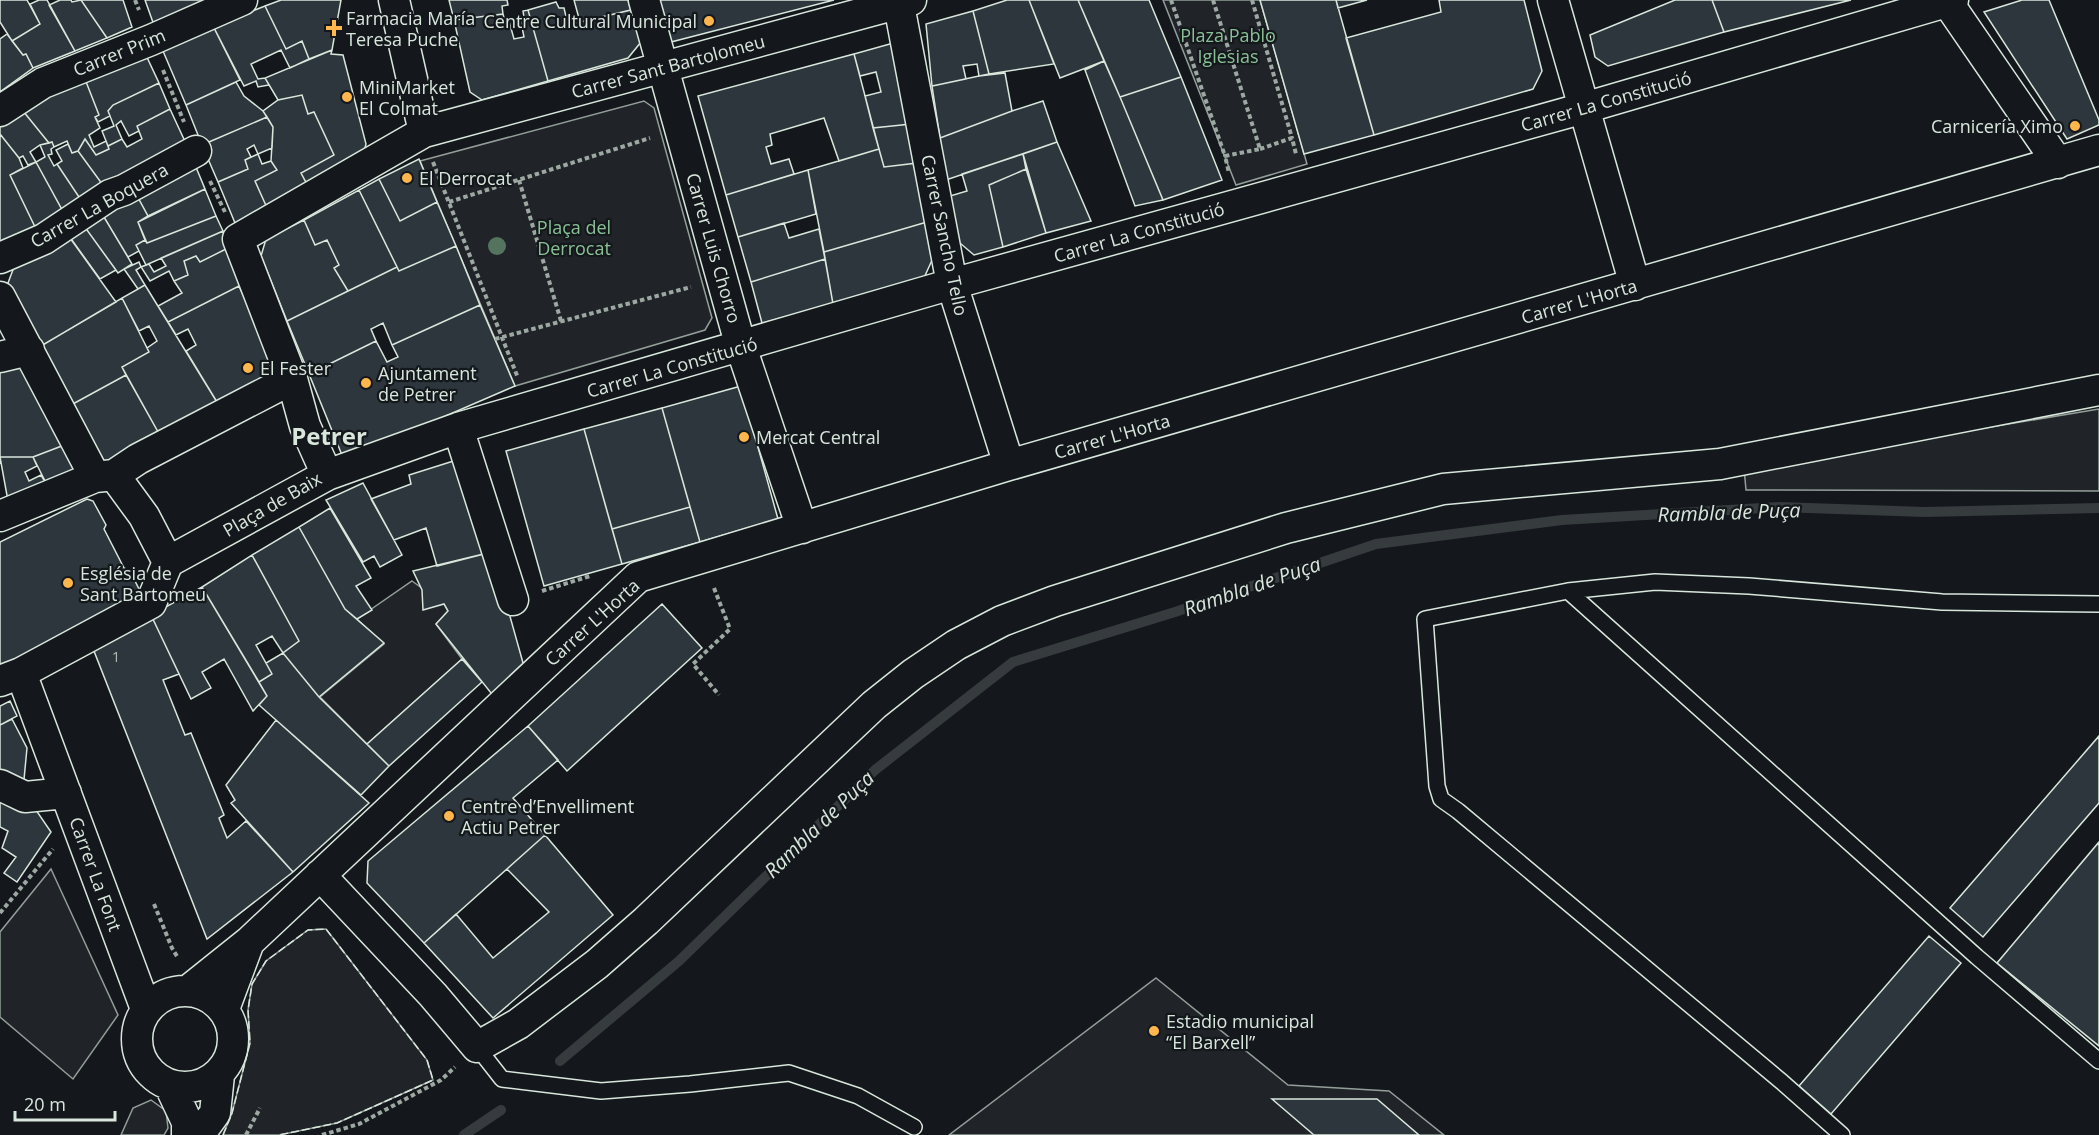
<svg xmlns="http://www.w3.org/2000/svg" width="2099" height="1135" viewBox="0 0 2099 1135" font-family="'Open Sans',sans-serif">
<style>
.green{fill:#202428;stroke:#939e99;stroke-width:1.5}
.lines{fill:none;stroke-linecap:round;stroke-linejoin:round}
.stream{stroke:#363b3e;stroke-width:10}
.building{fill:#2c363c;stroke:#d8e6dc;stroke-width:1.5}
.lane-casing{stroke:#d8e6dc;stroke-width:18}
.street-casing{stroke:#d8e6dc;stroke-width:33}
.path{stroke:#9da8a2;stroke-width:4;stroke-dasharray:4.5 3;stroke-linecap:butt}
.lane{stroke:#14181c;stroke-width:15}
.street{stroke:#14181c;stroke-width:30}
.fence{stroke:#d8e6dc;stroke-width:1.5;stroke-dasharray:8 3;stroke-linecap:butt}
.tree{fill:#55745f}
.poi-dot{fill:#ffb74d;stroke:#14181c;stroke-width:2}
.labels{text-anchor:middle;dominant-baseline:central;stroke-width:4.5;stroke-linejoin:round;paint-order:stroke}
.number-label{font-size:15px;fill:#adbab4}
.poi-label{font-size:18px;fill:#d8e6dc;stroke:#14181c;text-anchor:start}
.park-label{font-size:18px;fill:#8ac095;stroke:#14181c}
.street-label{font-size:18px;fill:#d8e6dc;stroke:#14181c}
.water-label{font-size:20px;font-style:italic;fill:#d8e6dc;stroke:#14181c}
.district-label{font-size:24px;font-weight:bold;fill:#d8e6dc;stroke:#14181c}
</style>
<rect width="100%" height="100%" fill="#14181c"/>
<path class="green" d="M1163 0H1260L1307 164 1236 185Z
M644 101 654 108 712 318 705 330 515 386 420 161Z
M2099 409V491L1746 490 1744 468Z
M412 581 444 604 448 611 436 624 462 659 367 744 320 697 384 644 357 619Z
M51 869 118 1015 73 1079 0 1017V932Z
M326 929 427 1060 433 1080 337 1123 279 1135H223L232 1113 250 1043 248 1010 252 984 266 961 308 930Z
M1156 978 1288 1085 1389 1091 1444 1135H949Z
M151 1100 166 1111 168 1128 164 1135H121L133 1108Z"/>
<g class="lines">
<path class="stream" d="M560 1061 679 961 875 770 1013 662 1175 612 1376 544 1562 520 1779 507 1925 512 2099 508
M464 1135 501 1110"/>
</g>
<path class="building" d="M0 0H27L40 24 12 41 0 22Z
M39 0H47L75 51 33 68 26 54 23 55 12 41 40 24 30 4Z
M60 0H71L72 2 81 0 107 38 75 51 49 5Z
M81 0H123L132 27 107 38Z
M145 0H224L155 28Z
M281 0H341L332 50 309 59 302 41 286 49 265 6Z
M449 0H507L508 5 502 6 503 14 454 20Z
M574 0H628L631 10 580 22Z
M659 0H834L671 42Z
M1007 0H1029L1054 64 989 74 973 11Z
M1029 0H1078L1104 61 1060 78Z
M1078 0H1149L1181 77 1120 97Z
M1260 0H1336L1374 135 1304 154Z
M1336 0H1367L1338 8Z
M1439 0H1524L1542 71 1533 89 1374 135 1346 38 1441 12Z
M1675 0H1712L1724 32 1608 66 1595 57 1590 35Z
M1712 0H1851L1724 32Z
M2022 0H2049L2099 120V125L2067 139 1984 12Z
M556 2 559 8H564L568 25 631 10 641 42 628 58 548 81 528 10Z
M265 6 286 49 302 41 309 59 290 68 281 50 251 64 258 79 265 78 269 85 258 87 256 81 244 86 211 22 237 17Z
M528 10 548 81 482 100 470 92 454 20 503 14 505 21H509L514 39 524 37 520 17H524L523 11Z
M973 11 989 74 979 76 977 64 963 66 966 79 932 86 926 24Z
M211 22 240 80 186 105 160 44Z
M7 34 23 55 26 54 33 68 0 92V39Z
M897 42 911 124 873 128 865 96 881 92 876 72 860 76 854 54Z
M332 50 331 54 343 55 366 144 362 160 309 188 301 173 334 155 314 112 308 114 302 95 278 100 265 78Z
M144 51 159 83 113 105 108 111 110 116 98 122 95 117 99 115 83 74Z
M854 54 879 149 839 161 824 118 770 134 772 145 766 147 771 164 789 159 794 174 726 195 698 96Z
M1104 61 1120 97 1163 200 1135 206 1085 70Z
M1005 73 1012 111 940 138 932 86 979 76Z
M83 74 99 115 95 117 100 128 89 135 94 147 106 141 109 149 96 155 85 139 78 151 72 153 67 141 54 147 52 142 49 143 19 106Z
M1181 77 1222 180 1163 200 1120 97Z
M236 82 244 96 263 111 267 117 202 145 186 105Z
M159 83 170 109 137 126 139 131 129 136 121 121 116 125 122 139 108 146 102 131 114 126 108 111 113 105Z
M302 95 308 114 314 112 334 155 301 173 309 188 268 210 255 181 277 170 271 161 273 127 263 111 278 100Z
M1043 101 1057 142 946 180 940 138 1012 111Z
M19 106 49 143 40 145 30 152 36 162 28 165 23 156 19 158 0 134V118Z
M170 109 188 148 108 192 78 151 85 139 96 155 109 149 108 146 122 139 127 147 142 139 137 126Z
M267 117 273 127 272 148 258 154 254 145 247 149 251 157 245 160 248 169 218 182 202 145Z
M911 124 917 163 884 167 873 128Z
M0 134 19 158 23 168 10 175 37 231 0 244Z
M52 142 54 147 51 149 52 154 48 155 54 166 57 164 85 206 66 217 36 162 45 157 40 145Z
M1057 142 1091 221 1046 233 1023 154Z
M68 144 72 153 78 151 108 192 85 206 57 164 62 161 56 150Z
M879 149 884 167 917 163 927 222 824 252 808 170Z
M258 154 262 164 271 161 277 170 255 181 268 210 235 223 218 182 248 169 245 160Z
M1023 154 1026 169 989 185 1003 247 974 255 954 238 950 196 967 191 962 174Z
M419 159 437 202 400 221 379 179Z
M193 160 205 189 148 216 135 192Z
M36 162 66 217 37 231 10 175Z
M1026 169 1046 233 1003 247 989 185Z
M808 170 816 214 738 237 726 195Z
M379 179 400 221 437 202 456 246 399 271 359 190Z
M205 189 216 216 147 243 138 222Z
M359 190 397 267 348 291 334 268 339 265 327 240 315 245 304 220Z
M135 192 148 216 138 222 145 240 136 245 139 251 128 257 98 207Z
M98 207 132 264 118 273 79 219Z
M216 216 223 231 146 265 136 245 145 240 147 243Z
M79 219 116 270 100 279 64 229Z
M304 220 315 245 327 240 339 265 334 268 348 291 287 321 261 256 266 239Z
M927 222 933 258 923 280 833 304 824 252Z
M784 223 789 238 819 229 825 259 751 282 738 237Z
M223 231 230 247 200 262 196 256 184 261 188 275 174 281 169 271 150 281 141 267 149 264 154 272 166 266 161 258Z
M70 238 116 302 41 346 8 283 14 267Z
M456 246 480 305 392 345 383 323 371 329 376 341 309 374 287 321 397 267 399 271Z
M230 247 245 283 168 322 158 306 182 293 174 281 188 275 184 261 196 256 200 262Z
M825 259 833 304 762 323 751 282Z
M139 262 141 267 136 270 145 285 138 289 124 269Z
M145 285 220 407 162 439 122 367 149 352 147 348 157 341 149 326 139 331 122 298Z
M239 286 275 365 271 378 220 407 186 351 196 345 188 329 176 335 168 322Z
M122 298 149 352 122 367 126 375 71 405 41 346Z
M480 305 515 386 344 460 309 374 376 341 387 362 398 357 392 345Z
M23 357 67 444 33 457H0V464V362Z
M126 375 162 439 103 468 71 405Z
M741 386 778 519 700 542 662 408Z
M662 408 690 507 612 529 584 429Z
M584 429 622 564 544 586 506 451Z
M67 444 81 472 47 485 33 457Z
M0 457H33L37 466 25 472 29 481 41 475 47 485 8 501Z
M463 458 492 552 437 566 426 528 394 540 371 499 411 484 409 475Z
M363 483 402 555 380 567 374 556 363 562 326 500Z
M87 499 93 501 106 525 104 529 124 568 130 571 142 595 0 670V542Z
M690 507 700 542 622 564 612 529Z
M330 508 371 578 356 586 372 610 357 619 345 609 299 527Z
M299 527 345 609 384 643 319 697 283 653 299 641 252 555Z
M492 552 525 670 495 698 436 624 448 611 444 604 423 610 422 590 413 571Z
M252 555 299 641 283 653 272 636 256 645 272 674 259 682 202 587Z
M202 587 267 696 253 711 224 659 202 672 211 688 191 699 151 615Z
M662 604 702 648 567 771 528 726Z
M151 615 179 674 163 680 185 735 191 733 224 815 219 818 227 838 246 821 293 872 207 939 92 646Z
M283 653 319 697 389 766 361 795 259 705 267 696 259 682 272 674 266 663Z
M462 659 482 682 389 766 367 744Z
M10 701 17 716 0 725V706Z
M12 719 27 748 23 790 0 781V725Z
M276 720 369 803 293 872 231 803 235 800 226 785Z
M528 726 558 760 513 798 545 835 424 943 367 883 368 861Z
M2099 736V803L1983 937 1950 908Z
M0 794 36 810 51 832 17 882 4 873 16 857 2 848 8 831 0 827Z
M545 835 613 915 493 1018 424 943 456 914 493 958 549 912 507 869Z
M2099 842V1046L1997 963Z
M1929 936 1961 963 1831 1114 1799 1086Z
M1272 1099H1377L1419 1135H1314Z"/>
<g class="lines">
<defs>
<path id="lane" d="M1568 591 1977 957 2099 1061
M477 1047 502 1079 601 1091 690 1084 789 1073 858 1096 914 1127
M1842 1135 1782 1082 1458 811 1441 799 1437 786 1425 619 1568 591 1655 582 1749 586 1942 602 2099 604"/>
<path id="street" d="M394 0 424 132
M644 0 741 347 802 528
M898 0 952 284 1009 465
M1553 0 1635 285
M1946 0 2058 163
M0 111 43 83 151 40 242 0
M0 258 44 239 110 195 124 190 196 151
M0 297 95 477
M0 357 29 350
M458 428 513 600
M114 475 144 516 168 562
M327 475 305 426 292 379 238 239 424 132 911 0
M0 516 95 477 114 475 138 459 292 379
M168 562 327 475 458 428 952 284 1584 108 1953 0
M21 673 146 1009
M0 681 21 673 151 603 168 562
M0 785 25 797 66 793
M320 875 433 995 477 1047 518 1024 597 964 646 921 874 705 913 674 956 645 1002 621 1055 601 1286 528 1443 489 1720 464 2099 390
M189 990 249 942 638 577 1009 465 2099 150
M137 1039a48 48 0 1 1 96 0a48 48 0 1 1-96 0Z
M224 1009 249 942
M170 1086 187 1122V1135
M199 1135 215 1113 219 1075"/>
</defs>
<use href="#lane" class="lane-casing"/>
<use href="#street" class="street-casing"/>
<path class="path" d="M135 0 139 10
M1171 0 1225 156
M1213 0 1260 149 1225 156 1229 173
M1252 0 1292 138
M163 70 184 122
M1260 149 1292 138 1296 154
M433 162 518 378
M519 180 561 321
M210 181 225 212
M449 202 650 138
M495 339 691 287
M714 588 730 629 693 664 719 695
M542 591 590 576
M154 904 172 948 178 958
M0 913 53 849
M246 1135 260 1108
M322 1135 359 1124 441 1080 455 1067"/>
<use href="#lane" class="lane"/>
<use href="#street" class="street"/>
<path class="fence" d="M223 1135 232 1113 250 1043 248 1010 252 984 266 961 308 930 326 929 427 1060 433 1080 337 1123 279 1135"/>
</g>
<circle class="tree" cx="497" cy="246" r="9"/>
<g class="poi-dot">
<circle cx="709" cy="21" r="6"/>
<path d="M331 19h6v6h6v6h-6v6h-6v-6h-6v-6h6z"/>
<circle cx="347" cy="97" r="6"/>
<circle cx="2075" cy="126" r="6"/>
<circle cx="407" cy="178" r="6"/>
<circle cx="248" cy="368" r="6"/>
<circle cx="366" cy="383" r="6"/>
<circle cx="744" cy="437" r="6"/>
<circle cx="68" cy="583" r="6"/>
<circle cx="449" cy="816" r="6"/>
<circle cx="1154" cy="1031" r="6"/>
</g>
<g class="labels">
<g class="number-label">
<text x="116" y="656">1</text>
</g>
<g class="poi-label">
<text x="346" y="18">Farmacia María<tspan x="346" dy="21">Teresa Puche</tspan></text>
<text x="697" y="21" text-anchor="end">Centre Cultural Municipal</text>
<text x="359" y="87">MiniMarket<tspan x="359" dy="21">El Colmat</tspan></text>
<text x="2063" y="126" text-anchor="end">Carnicería Ximo</text>
<text x="419" y="178">El Derrocat</text>
<text x="260" y="368">El Fester</text>
<text x="378" y="373">Ajuntament<tspan x="378" dy="21">de Petrer</tspan></text>
<text x="756" y="437">Mercat Central</text>
<text x="80" y="573">Església de<tspan x="80" dy="21">Sant Bartomeu</tspan></text>
<text x="461" y="806">Centre d’Envelliment<tspan x="461" dy="21">Actiu Petrer</tspan></text>
<text x="1166" y="1021">Estadio municipal<tspan x="1166" dy="21">“El Barxell”</tspan></text>
</g>
<g class="park-label">
<text x="1228" y="35">Plaza Pablo<tspan x="1228" dy="21">Iglesias</tspan></text>
<text x="574" y="227">Plaça del<tspan x="574" dy="21">Derrocat</tspan></text>
</g>
<g class="street-label">
<text transform="translate(119 52) rotate(-22)">Carrer Prim</text>
<text transform="translate(668 66) rotate(-15)">Carrer Sant Bartolomeu</text>
<text transform="translate(1606 101) rotate(-16)">Carrer La Constitució</text>
<text transform="translate(99 205) rotate(-29)">Carrer La Boquera</text>
<text transform="translate(1139 232) rotate(-16)">Carrer La Constitució</text>
<text transform="translate(945 235) rotate(78)">Carrer Sancho Tello</text>
<text transform="translate(714 248) rotate(74)">Carrer Luis Chorro</text>
<text transform="translate(1579 301) rotate(-16)">Carrer L'Horta</text>
<text transform="translate(672 367) rotate(-16)">Carrer La Constitució</text>
<text transform="translate(1112 436) rotate(-16)">Carrer L'Horta</text>
<text transform="translate(272 504) rotate(-30)">Plaça de Baix</text>
<text transform="translate(592 622) rotate(-42)">Carrer L'Horta</text>
<text transform="translate(96 874) rotate(70)">Carrer La Font</text>
</g>
<g class="water-label">
<text transform="translate(1729 512) rotate(-2)">Rambla de Puça</text>
<text transform="translate(1252 586) rotate(-19)">Rambla de Puça</text>
<text transform="translate(819 824) rotate(-44)">Rambla de Puça</text>
</g>
<g class="district-label">
<text x="329" y="435">Petrer</text>
</g>
</g>
<path d="M15 1111v9h100v-9" fill="none" stroke="#d8e6dc" stroke-width="3"/>
<text x="24" y="1111" font-size="18" fill="#d8e6dc" stroke="#14181c" stroke-width="4.5" paint-order="stroke">20 m</text>
</svg>
